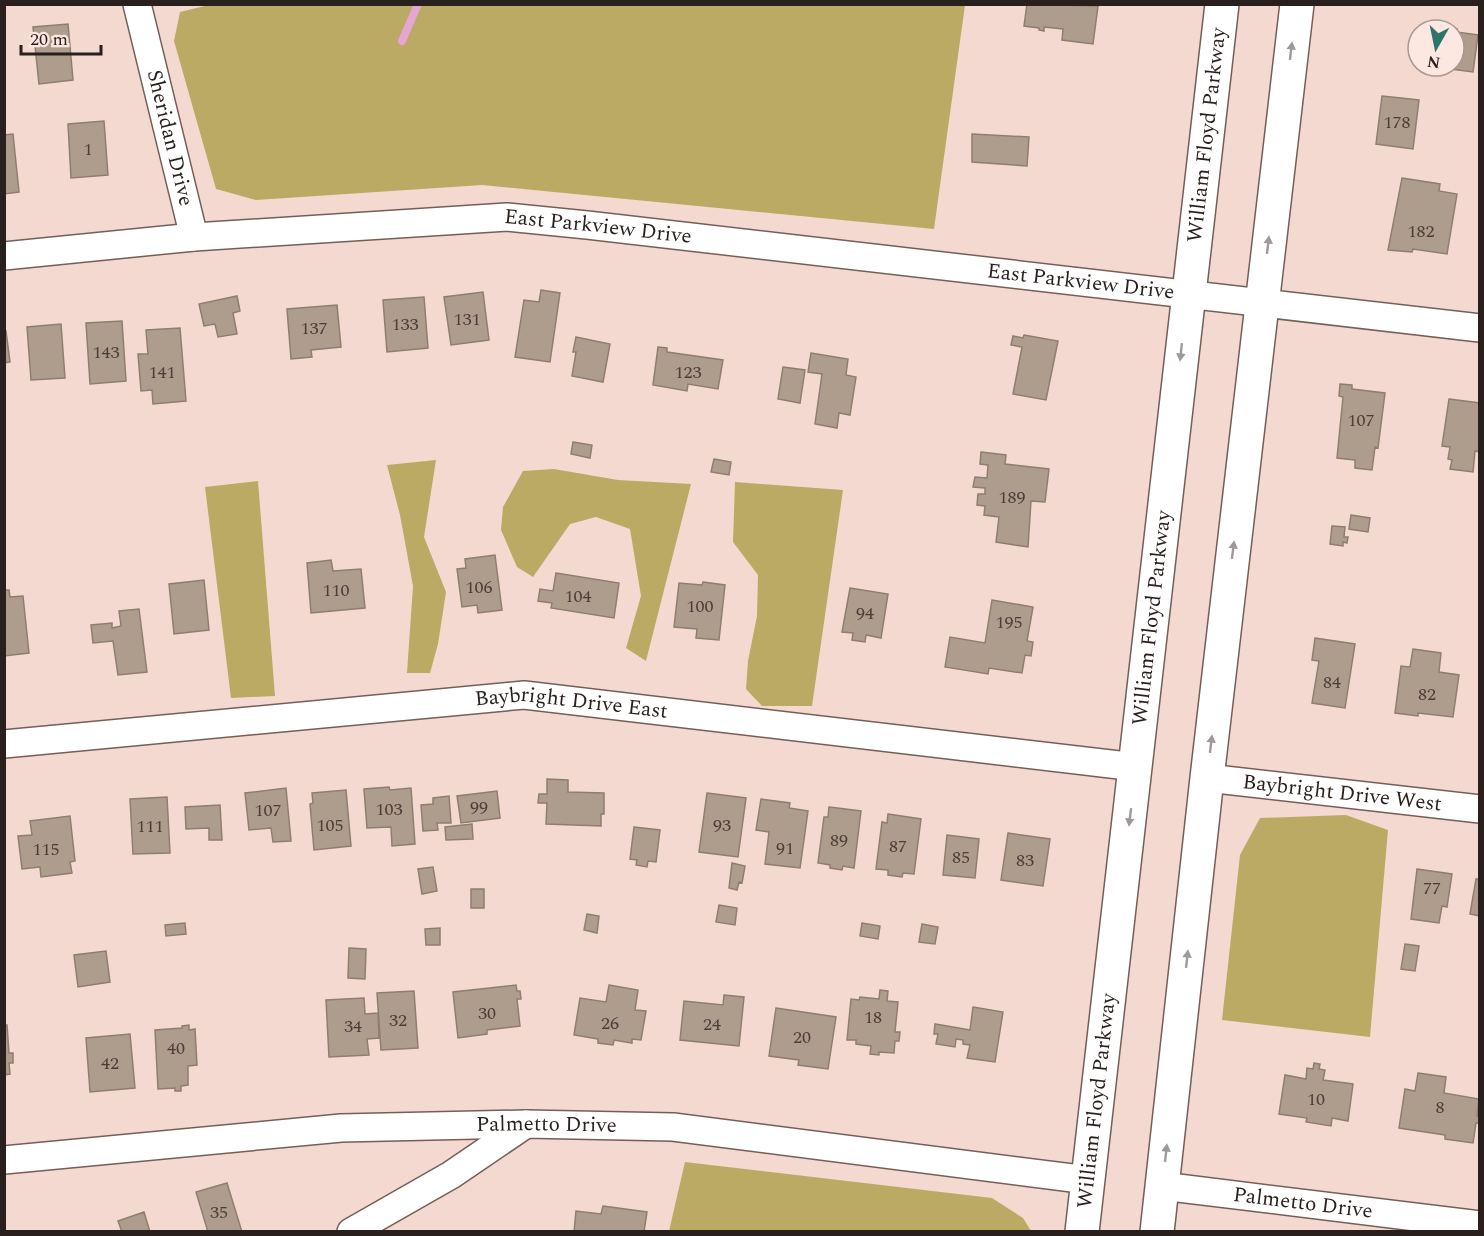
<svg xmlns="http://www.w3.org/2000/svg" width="1484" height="1236" viewBox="0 0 1484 1236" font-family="Spectral,serif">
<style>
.forest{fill:#baaa64}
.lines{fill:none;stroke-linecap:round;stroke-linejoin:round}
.stream{stroke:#e5a6d2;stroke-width:8}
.building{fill:#ae9d8c;stroke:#8f7e6e;stroke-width:1.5}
.minor-casing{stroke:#755e58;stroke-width:30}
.trunk-casing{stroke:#755e58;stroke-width:36}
.minor{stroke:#fff;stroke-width:27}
.trunk{stroke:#fff;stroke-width:33}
.oneway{fill:#9f9a99}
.labels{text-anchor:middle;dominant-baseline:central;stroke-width:4.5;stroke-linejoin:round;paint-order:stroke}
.number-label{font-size:18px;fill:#4a3e38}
.street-label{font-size:21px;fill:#291f1c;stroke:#fde8e1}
</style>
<rect width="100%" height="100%" fill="#f4d9d1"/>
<path class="forest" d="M209 5H965L934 229 482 185 256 200 216 189 174 41 180 12Z
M436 460 424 537 446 592 438 644 430 673H407L413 586 400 515 387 465Z
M554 469 618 480 691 484 646 661 626 648 641 596 630 529 596 517 570 524 533 577 517 567 501 530 503 507 523 471Z
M258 481 275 696 231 698 205 487Z
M735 482 843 490 812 706H762L746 689 748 661 757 616 758 575 733 542Z
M1346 815 1388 830 1370 1037 1222 1020 1240 855 1260 818Z
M685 1162 992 1198 1023 1218 1031 1231H669Z"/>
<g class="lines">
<path class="stream" d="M402 41 418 4"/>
</g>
<path class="building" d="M1027 4 1098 6 1093 44 1062 40 1063 29 1044 27V31L1039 30V28L1024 26Z
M68 24 73 80 39 84 33 27Z
M1449 28 1457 29 1456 32 1478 35 1473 72 1427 66H1454V30H1449Z
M1382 96 1419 100 1413 149 1376 144Z
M104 121 108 175 71 178 68 124Z
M13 134 19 192 4 194V135Z
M972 134 1029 137 1027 166 972 162Z
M1402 178 1440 184 1439 191 1457 194 1447 254 1413 249 1412 252 1388 250Z
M541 290 560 293 550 362 515 357 524 300 539 302Z
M483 292 489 340 451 345 444 297Z
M237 296 240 311 233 313 237 334 218 337 215 324 204 326 199 304Z
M424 297 428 348 387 352 383 300Z
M337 305 341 347 311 350 312 357 291 359 287 309Z
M122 321 126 381 90 384 86 323Z
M61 324 65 378 31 380 27 327Z
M180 328 186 401 153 404 152 390 141 391 138 354H148L146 330Z
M4 331H6L10 362 4 363Z
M1024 335 1058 341 1046 400 1013 394 1022 347 1011 345 1013 336 1023 338Z
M576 337 610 344 603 382 572 376 576 352H573Z
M658 347 667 348V352L723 360 718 389 688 384 687 391 653 385Z
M811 353 848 359 846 375 856 377 850 415 839 413 837 428 815 424 822 374 808 372Z
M783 367 805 370 800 403 778 399Z
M1340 384 1352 385V389L1385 393 1378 448 1375 447 1372 470 1355 468V460L1337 458 1343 397 1339 396Z
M1449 399 1480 403V452L1475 451 1473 472 1450 469 1452 460 1448 459 1450 447 1442 446Z
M573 442 592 445 590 458 571 454Z
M981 452 1006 455 1005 464 1049 469 1045 502 1031 501 1028 547 996 542 999 517 984 515 985 506 977 505 978 494H985V488L973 487 975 477 987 478 988 465 980 464Z
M714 459 731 462 729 475 711 472Z
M1351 515 1370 518 1368 532 1349 529Z
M1332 526 1345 527 1344 537H1348L1347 543 1343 542V546L1330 544Z
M495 555 502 610 478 613 477 605 462 607 457 569 466 568 465 559Z
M331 560 333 571 361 569 365 608 311 613 307 563Z
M556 573 619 583 614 618 551 608 552 603 538 601 540 589 553 591Z
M204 580 209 630 174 634 169 584Z
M703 582 725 585 719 640 696 638 697 629 674 627 679 583 702 585Z
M850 588 888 594 881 638 866 635 865 642 852 640 853 633 842 632Z
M4 590H9L10 597 23 596 29 653 4 656Z
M992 600 1033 607 1027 641 1033 642 1031 656 1025 655 1022 673 989 668 988 674 945 667 950 637 985 643Z
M139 609 147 672 118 675 113 641 93 643 91 625 112 623V628L121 626 119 611Z
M1315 638 1355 644 1345 708 1312 703 1319 661 1312 660Z
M1413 649 1441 653 1439 672 1459 675 1453 717 1418 713V716L1395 713 1401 666 1410 667Z
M547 779 568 780V792L604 793V814H601V826L546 824 547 803H538L539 794H547Z
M389 787 390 790 411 788 415 844 392 846 391 827 367 828 364 789Z
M286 788 291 841 273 842 271 828 249 830 245 793Z
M346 790 351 846 314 850 310 804 313 803 312 793Z
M497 791 500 818 461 823 457 796Z
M707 793 746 798 738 857 699 852Z
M449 796 451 823H437L438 830 423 831 421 805 433 804V798Z
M167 797 170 853 133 854 130 799Z
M761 799 790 803 789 808 808 811 800 868 765 864 769 832 756 830Z
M220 805 222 840H209V828L186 829 185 807Z
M829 807 861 811 854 868 843 866 842 870 830 868V865L818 863 824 817H828Z
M888 814 921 819 914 874 903 873 902 877 888 875V870L876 869 882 822 887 823Z
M70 816 75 861 70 862 72 873 41 877 40 867 22 869 18 836 32 835 30 821Z
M472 824 473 839 446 840 445 827Z
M634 827 660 830 656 862 648 861 647 867 636 865 637 860 630 859Z
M1008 833 1050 839 1043 886 1001 880Z
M947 835 979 839 975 878 943 875Z
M732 863 745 866 742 883 739 882 737 890 729 888Z
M433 867 437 891 422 894 418 869Z
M1417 869 1452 874 1447 907 1442 906 1439 923 1411 919Z
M1476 879H1480V916L1470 914Z
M471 889H484V908H471Z
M719 905 737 908 735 925 716 922Z
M587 914 599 916 597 933 584 930Z
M185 923 186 934 166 936 165 925Z
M862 923 880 926 878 939 860 936Z
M922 924 938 927 935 944 919 942Z
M440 928V945H426L425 929Z
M1405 944 1419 946 1415 971 1401 969Z
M349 948 366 949 365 979 348 978Z
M106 951 110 982 78 987 74 955Z
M516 985 517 991H520L521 999H517L520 1026 487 1030V1034L458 1038 453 992Z
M609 985 638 990 635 1010 646 1011 641 1040 632 1039V1043L614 1040 613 1045 598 1043V1039L574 1035 580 998 606 1002Z
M880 990 888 991 887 1001 898 1002 895 1032H900L899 1041H895L894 1053 879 1052V1055L870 1054 871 1046 856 1044V1040H847L851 999 859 1000 860 997 879 999Z
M414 991 418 1048 381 1050 377 993Z
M724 995 744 997 739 1046 680 1040 684 1001 723 1005Z
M364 998 365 1014 378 1013 379 1038 367 1039 369 1055 329 1057 326 1000Z
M973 1007 1003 1012 995 1062 967 1058 970 1045 963 1044V1040L956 1039 955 1047 936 1044 938 1034H934L935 1024 970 1030Z
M776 1008 836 1017 828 1069 798 1065 799 1060 769 1056Z
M4 1025H7L9 1053H13V1063H9L10 1074 4 1075Z
M189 1025V1030L195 1029 197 1065 188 1066V1085L181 1086V1091H175V1088L158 1089 155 1030 182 1028V1026Z
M130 1034 135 1088 90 1092 86 1038Z
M1314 1063 1320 1064 1319 1069 1325 1070 1323 1080 1353 1084 1348 1121 1332 1118 1331 1126 1306 1122 1307 1118 1279 1114 1285 1075 1306 1079 1307 1068 1313 1069Z
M1418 1073 1446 1077 1444 1093 1479 1099 1477 1116H1480V1123H1476L1473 1143 1445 1139V1135L1399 1128 1405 1089 1415 1091Z
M227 1183 242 1232H208L196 1192Z
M603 1206 647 1212 644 1232H574L576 1211 601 1214Z
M144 1212 150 1232H122L118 1221Z"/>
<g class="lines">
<defs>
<g id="minor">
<path id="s1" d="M137 4 194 237"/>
<path id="s2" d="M4 256 194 237 507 217 587 225 1480 328"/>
<path id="s3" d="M4 744 524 695 1136 767"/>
<path id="s4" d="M1207 778 1480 809"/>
<path id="s5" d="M4 1160 341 1128 526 1124 673 1127 1088 1180"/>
<path id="s6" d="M1162 1186 1480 1225"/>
<path d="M351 1232 451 1175 526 1124"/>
</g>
<g id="trunk">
<path id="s7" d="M1082 1232 1222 4"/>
<path d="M1157 1232 1207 778 1297 4"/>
</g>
</defs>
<use href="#minor" class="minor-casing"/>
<use href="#trunk" class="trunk-casing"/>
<use href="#minor" class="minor"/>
<use href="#trunk" class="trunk"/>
</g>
<defs><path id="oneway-solid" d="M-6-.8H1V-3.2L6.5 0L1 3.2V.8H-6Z" transform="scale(1.5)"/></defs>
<g class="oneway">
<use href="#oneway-solid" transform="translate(1291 51) rotate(-83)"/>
<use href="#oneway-solid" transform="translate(1268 245) rotate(-83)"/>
<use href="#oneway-solid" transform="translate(1181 352) rotate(96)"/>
<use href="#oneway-solid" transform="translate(1233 550) rotate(-83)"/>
<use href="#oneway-solid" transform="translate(1211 744) rotate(-83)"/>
<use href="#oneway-solid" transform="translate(1130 817) rotate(97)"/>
<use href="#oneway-solid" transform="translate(1187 959) rotate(-84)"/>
<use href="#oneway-solid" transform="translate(1166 1153) rotate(-84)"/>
</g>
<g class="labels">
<g class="number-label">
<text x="1397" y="122">178</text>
<text x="88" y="149">1</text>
<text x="1421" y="231">182</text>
<text x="467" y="319">131</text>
<text x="405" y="324">133</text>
<text x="314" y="328">137</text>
<text x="106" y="352">143</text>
<text x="162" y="372">141</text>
<text x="688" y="372">123</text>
<text x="1361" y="420">107</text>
<text x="1012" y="497">189</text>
<text x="479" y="587">106</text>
<text x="336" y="590">110</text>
<text x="578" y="596">104</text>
<text x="700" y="606">100</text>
<text x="865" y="613">94</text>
<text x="1009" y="622">195</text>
<text x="1332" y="682">84</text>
<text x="1427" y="694">82</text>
<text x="479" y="807">99</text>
<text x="389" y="809">103</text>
<text x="268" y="810">107</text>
<text x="330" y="825">105</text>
<text x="722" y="825">93</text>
<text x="150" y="826">111</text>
<text x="839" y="840">89</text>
<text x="898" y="846">87</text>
<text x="785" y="848">91</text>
<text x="46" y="849">115</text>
<text x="961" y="857">85</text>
<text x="1025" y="860">83</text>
<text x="1432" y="888">77</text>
<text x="487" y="1013">30</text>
<text x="873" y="1017">18</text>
<text x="398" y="1020">32</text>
<text x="610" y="1023">26</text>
<text x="712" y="1024">24</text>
<text x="353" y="1026">34</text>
<text x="802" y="1037">20</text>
<text x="176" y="1048">40</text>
<text x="110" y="1063">42</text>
<text x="1316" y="1099">10</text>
<text x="1440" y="1107">8</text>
<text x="219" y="1212">35</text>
</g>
<g class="street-label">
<text stroke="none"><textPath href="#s7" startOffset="1104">William Floyd Parkway</textPath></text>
<text stroke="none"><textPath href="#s1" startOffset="138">Sheridan Drive</textPath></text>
<text stroke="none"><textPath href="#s2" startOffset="596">East Parkview Drive</textPath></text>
<text stroke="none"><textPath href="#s2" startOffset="1082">East Parkview Drive</textPath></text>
<text stroke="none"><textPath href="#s7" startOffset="618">William Floyd Parkway</textPath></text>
<text stroke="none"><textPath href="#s3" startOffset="570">Baybright Drive East</textPath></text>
<text stroke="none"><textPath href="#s4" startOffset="136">Baybright Drive West</textPath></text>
<text stroke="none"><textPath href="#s7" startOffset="132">William Floyd Parkway</textPath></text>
<text stroke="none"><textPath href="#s5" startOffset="544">Palmetto Drive</textPath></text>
<text stroke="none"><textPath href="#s6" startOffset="142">Palmetto Drive</textPath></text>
</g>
</g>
<rect width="1484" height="1236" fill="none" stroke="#291f1c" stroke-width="12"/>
<g transform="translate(1436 48) rotate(189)"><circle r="28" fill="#fde8e1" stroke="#a89892" stroke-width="1.5"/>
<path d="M0-4.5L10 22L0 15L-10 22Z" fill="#2c746c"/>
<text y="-9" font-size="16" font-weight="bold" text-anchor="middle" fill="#291f1c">N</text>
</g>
<path d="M21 45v9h80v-9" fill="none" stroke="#291f1c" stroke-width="3"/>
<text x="30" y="45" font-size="18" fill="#291f1c" stroke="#fde8e1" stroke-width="4.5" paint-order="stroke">20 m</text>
</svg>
